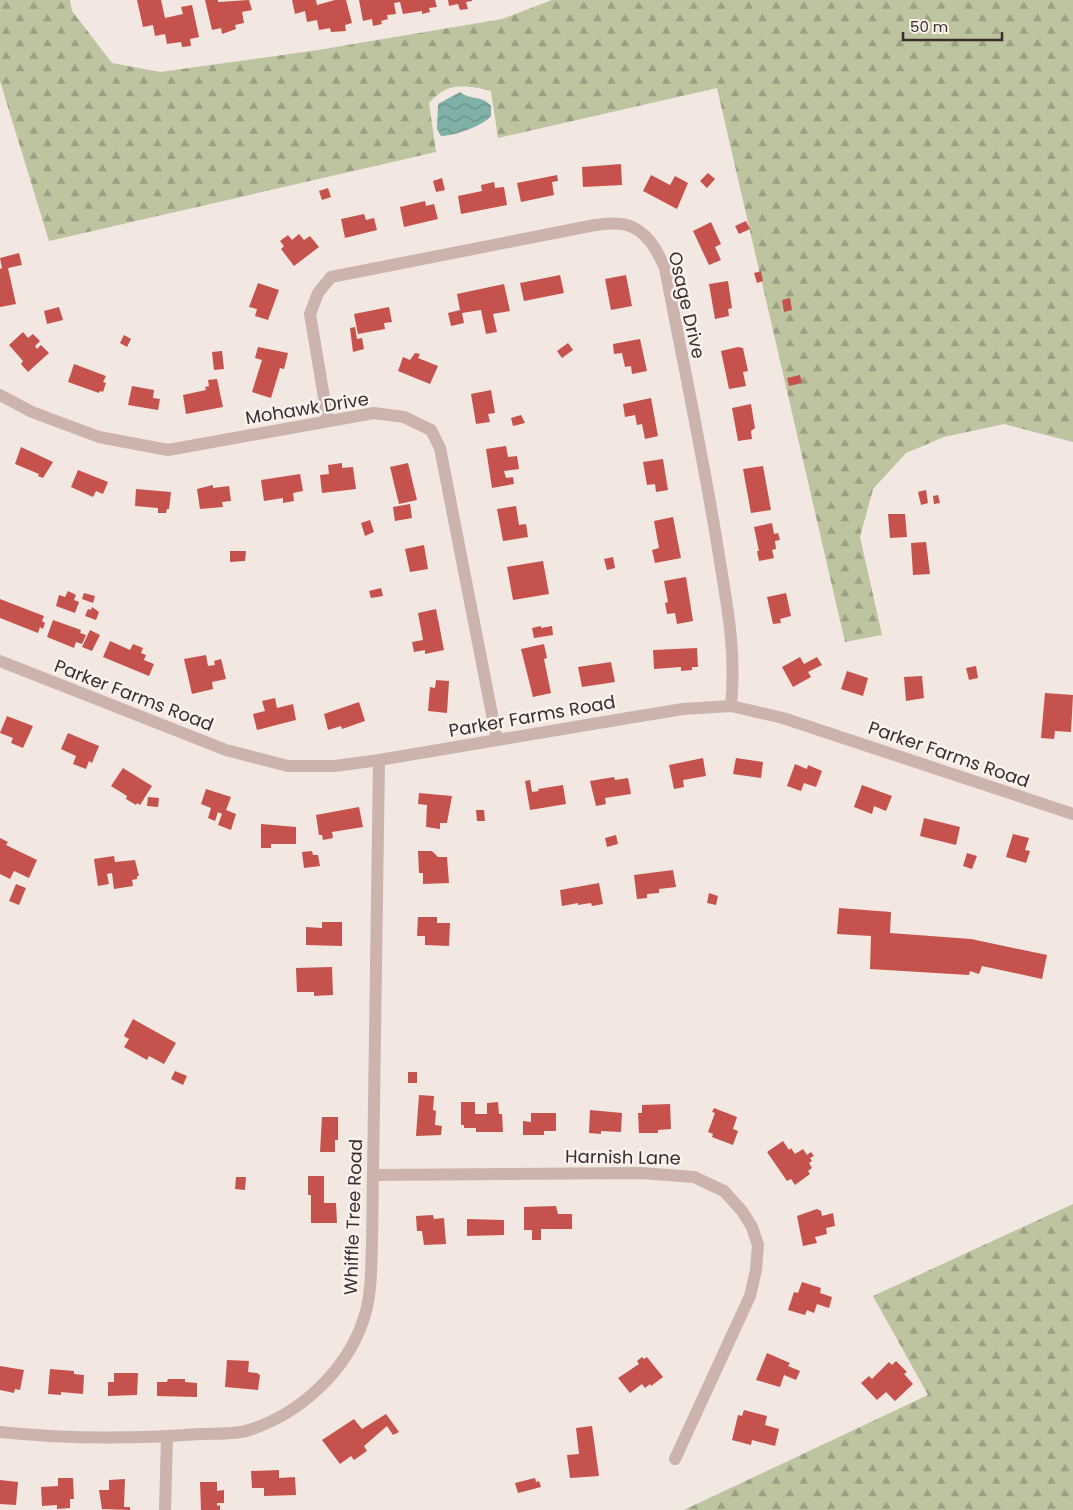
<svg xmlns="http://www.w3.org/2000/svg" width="1073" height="1510" viewBox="0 0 1073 1510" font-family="Poppins,sans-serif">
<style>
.forest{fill:url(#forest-firs)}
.water{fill:url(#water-waves)}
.building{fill:#c5524d}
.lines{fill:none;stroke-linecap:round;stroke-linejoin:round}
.minor{stroke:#ccb4ac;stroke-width:12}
.tertiary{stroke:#ccb4ac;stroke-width:12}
.labels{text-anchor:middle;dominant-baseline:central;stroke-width:5;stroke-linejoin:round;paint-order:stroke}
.street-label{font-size:18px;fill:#3a2d2b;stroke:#fbf2ee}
</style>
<defs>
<pattern id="forest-firs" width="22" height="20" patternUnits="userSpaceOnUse" patternTransform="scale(1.25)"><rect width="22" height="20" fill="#bec3a0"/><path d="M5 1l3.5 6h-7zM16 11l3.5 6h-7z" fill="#9b9f83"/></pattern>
<pattern id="water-waves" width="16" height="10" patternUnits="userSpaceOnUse" patternTransform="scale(1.25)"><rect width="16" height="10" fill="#80b1a9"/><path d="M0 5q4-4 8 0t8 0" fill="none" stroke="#6a908a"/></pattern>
</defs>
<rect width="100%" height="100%" fill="#f3e7e1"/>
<path class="forest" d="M0 0H70L72 11 112 63 160 72 318 50 502 19 552 0H1073V442L1004 424 944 437 906 453 873 489 860 537 882 635 845 642 717 88 498 138 491 91C465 85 449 81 429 103L436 152 49 241 0 81Z
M1073 1204V1510H684L928 1395 873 1296Z"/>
<path class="water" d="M460 92C469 100 482 95 491 106V116C483 126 454 136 441 136L437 129 438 104Z"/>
<path class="building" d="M137 0H161L165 18 183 14 181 7 192 5 199 37 190 39 191 46 182 47 181 42 167 44 165 34 155 36 153 25 143 27Z
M205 0H218V2L249 0 252 10 242 12 244 23 235 25 236 29 222 34 221 28 212 30Z
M292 0H316L317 5 335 0H346L352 23 345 25 346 31 331 32 330 28 319 30 317 20 307 22 305 11 295 14Z
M359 0H435L437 7 429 8 430 12 422 14V11L403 14 400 2 394 3 396 14 387 15 388 19 381 21 382 24 373 26 372 19 363 21Z
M448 0H472V1L466 2 468 9 460 10 458 4 449 6Z
M621 164 622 185 583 187 582 167Z
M708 173 715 179 707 188 700 181Z
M557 175 558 181 552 182 554 195 521 202 517 183Z
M651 175 670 185 675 176 688 183 677 209 643 191Z
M442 178 445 190 436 192 433 181Z
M494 182 495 188 504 187 507 205 461 214 458 196 482 191 481 185Z
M328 188 331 197 322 200 319 191Z
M425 201 426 206 434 204 438 219 404 227 400 207Z
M364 214 366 220 374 218 377 230 345 238 341 219Z
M746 221 750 229 739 234 735 226Z
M711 222 721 244 715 247 721 260 709 265 693 231Z
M299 234 304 240 310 236 319 247 294 266 281 249 284 246 280 241 288 235 292 240Z
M19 253 22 265 8 268 16 304 0 307V269L2 268 0 258Z
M761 271 763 281 757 283 754 273Z
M560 275 564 293 524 301 520 283Z
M626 275 632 306 611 310 605 279Z
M728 281 732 308 728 309 729 316 715 319 709 284Z
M258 283 279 290 268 320 255 316 257 309 249 307Z
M504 284 510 311 493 314 497 332 486 334 481 310 462 313 464 323 451 326 448 313 460 310 457 294Z
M790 298 792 310 784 312 782 300Z
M59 307 63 320 47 324 44 311Z
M389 307 392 322 384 323 385 329 358 334 354 314Z
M355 327 357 339 362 338 364 349 353 352 350 328Z
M23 332 28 338 33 334 40 341 35 346 37 349 41 345 49 353 28 372 21 364 23 361 9 345Z
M124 335 131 339 127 347 120 343Z
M640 339 647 371 632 374 631 366 625 367 622 353 614 354 613 344Z
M568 343 573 350 562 358 557 351Z
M258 347 288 353 284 369 280 368 271 398 252 392 262 360 255 358Z
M738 347 743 348 748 371 743 372 746 386 729 389 721 351Z
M222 351 224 369 214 370 212 352Z
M415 353 420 354 418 358 438 366 430 384 398 371 403 357 410 360Z
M74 364 106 376 103 382 106 383 103 392 100 391 99 393 68 382Z
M800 375 802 383 789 386 787 378Z
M217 379 223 407 186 414 183 395 206 390 205 387 209 386 208 380Z
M132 386 154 390 153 398 160 399 158 410 128 405Z
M491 390 495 413 488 414 490 422 476 424 471 394Z
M651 398 658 436 645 439 642 424 637 425 635 415 625 417 623 404Z
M751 404 755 428 751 431 752 439 738 441 732 408Z
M521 415 525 423 513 426 511 418Z
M506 446 508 457 517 456 519 469 504 471 506 478 513 477 514 484 492 488 486 449Z
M21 447 53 462 43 478 38 476 39 474 15 464Z
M663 459 668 490 656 492 655 484 647 485 643 462Z
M342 463V468L353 467 356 489 322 493 320 475 329 474 328 465Z
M408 463 417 500 399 504 390 467Z
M763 466 771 510 751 513 743 469Z
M78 470 108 482 103 494 96 491 93 497 71 487Z
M300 474 303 491 293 493 294 501 283 503V498L264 501 261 480Z
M213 485V488L229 486 231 501 222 502 223 507 200 509 197 489Z
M136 489 171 492 169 509H167L166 513H158V508L135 506Z
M926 490 928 503 921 505 918 492Z
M938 495 940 503 934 504 933 496Z
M410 504 412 518 395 521 393 507Z
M516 506 519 525 526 524 528 537 503 541 497 509Z
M888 514H905L907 537 890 538Z
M673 517 681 558 655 563 652 550 659 548 654 521Z
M370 520 374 532 365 536 361 523Z
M772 523 774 534 778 533 780 540 775 541 776 549 772 550 774 558 759 561 757 551H759L754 527Z
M926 542 930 574 913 575 911 543Z
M424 545 428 569 410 572 405 549Z
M230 551H246L245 561 230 562Z
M613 557 615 568 607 570 604 559Z
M543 561 549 594 513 600 507 567Z
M686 577 693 621 677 624 675 613 667 614 665 603 668 602 664 581Z
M381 588 383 596 371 598 369 591Z
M68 591 76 595 74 600 79 602 75 613 56 606 59 595 65 597Z
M84 593 95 596 93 603 82 599Z
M786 593 791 616 780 619 781 623 773 624 767 597Z
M0 599 44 616 42 621 45 623 43 629 40 627 38 633 0 618Z
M92 607 99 612 96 620 85 616 88 609 91 610Z
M436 609 444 650 425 654V650L414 652 412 642 423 640 418 613Z
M53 620 81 630 80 633 86 635 82 644 76 642 74 648 47 637Z
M541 626V628L552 626 553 635 534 638 532 628Z
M90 630 100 635 92 651 82 647Z
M110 641 130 650 133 644 143 648 141 653 146 655 144 660 154 664 149 676 103 657Z
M544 644 547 658 544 659 551 693 533 697 521 649Z
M697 648 698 667H692V670L681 671V667L654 669 653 650Z
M206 655 208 666 215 665 214 661 221 659 226 679 212 682 213 689 192 694 184 659Z
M800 657 804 664 817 657 822 665 808 672 811 677 793 687 782 667Z
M611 662 615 682 582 687 578 667Z
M976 666 978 678 969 680 966 668Z
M847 671 868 678 863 696 841 689Z
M922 676 924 698 906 701 904 677Z
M436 680 449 681 447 713 428 711 430 687 435 688Z
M1045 693 1073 695 1071 732 1055 731 1054 739 1041 738Z
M275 698 277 708 293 704 296 720 257 730 253 714 265 711 262 701Z
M359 702 365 721 342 729 341 726 328 730 324 714Z
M7 716 33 726 23 748 11 743 13 738 0 733Z
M68 733 99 746 92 763 89 761 86 769 73 764 76 756 61 749Z
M703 758 706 776 683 780 684 787 674 789 669 765Z
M736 758 763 762 761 778 733 774Z
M795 764 807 769 808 765 822 771 816 787 804 783 801 791 787 786Z
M123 768 152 786 140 805 137 803 136 805 126 799 127 796 111 786Z
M614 777 615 780 628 778 631 794 605 798 606 804 596 806 590 781Z
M530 780 532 792 539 791 538 789 563 785 566 804 530 810 525 781Z
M862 785 892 796 886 811 874 806 872 814 854 807Z
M206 789 231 797 226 810 236 814 231 830 218 825 222 814 218 812 215 821 208 818 211 808 201 804Z
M419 793 452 796 447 823H440V829L426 827 427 805 418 804Z
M148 797 159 798 158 807 147 806Z
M359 807 363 827 332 832 333 838 323 840 322 835H319L316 815Z
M476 810H484L485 821H477Z
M924 818 960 827 956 845 920 836Z
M261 824 296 827V844H271V848H261Z
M1013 834 1029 838 1025 850 1030 851 1026 863 1006 857Z
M616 835 618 844 607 847 605 838Z
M0 838 8 842 6 845 37 860 29 878 14 871 10 879 0 874Z
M312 851 313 855H318L320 866 304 868 302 852Z
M418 851H432L438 857H447L449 883 423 884V873H419Z
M967 853 977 856 972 869 963 866Z
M114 856 115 862 135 860 139 876H137V879L132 880 133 886 114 889 112 873 107 874 109 884 98 886 94 859Z
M673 870 676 887 659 889V893L647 894V898L637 899 634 875Z
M599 883 603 904 592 906 591 903 578 905V903L562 906 560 890Z
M16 884 26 888 19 905 9 901Z
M709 893 718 896 716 905 707 903Z
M839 908 891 912 890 933 971 939 1047 955 1042 979 982 966 979 974 970 971 969 975 870 969 871 936 837 934Z
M418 917H437V923H450L449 946 425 945V936H417Z
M322 922H342V946L306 945V927L322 928Z
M332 967 333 995 314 996V992H297L296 968Z
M133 1019 176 1043 164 1064 149 1056 147 1060 124 1047 129 1039 124 1036Z
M175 1071 187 1076 183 1085 171 1079Z
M408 1072H417V1083H408Z
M419 1095 434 1096 433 1110 436 1111 435 1125 442 1126 441 1135 416 1136Z
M461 1102H475V1114H487V1103L498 1102 499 1114H502L503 1132H476V1128H464V1125H461Z
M670 1104 671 1129 658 1130V1133H639L638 1113H642V1105Z
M714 1108 737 1117 733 1129 738 1131 733 1145 712 1137 713 1134 708 1132 715 1113 712 1112Z
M590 1110 622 1113 621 1132 601 1131V1134L589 1133Z
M531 1113H556V1131H544V1135H523V1121L531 1122Z
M322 1117H338V1140H335V1152H320Z
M783 1141 789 1150 791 1148 795 1154 803 1149 807 1155 811 1152 814 1156 810 1158 812 1161 809 1163 812 1168 808 1171 810 1174 795 1185 791 1179 787 1181 767 1152Z
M308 1176H324V1203H336L337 1223H311V1195H308Z
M236 1177H246L245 1190 235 1189Z
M556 1206 558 1214H572V1229H541V1240H532V1230H524V1207Z
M817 1209 821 1211 822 1216 833 1213 835 1226 826 1228 827 1234 815 1237 817 1243 803 1246 797 1216Z
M433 1215 434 1219 444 1218 446 1244 424 1245 422 1231H417L416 1216Z
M467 1219 504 1220V1235L467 1236Z
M802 1282 821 1288 820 1293 832 1297 829 1308 817 1304 814 1313 807 1310 805 1315 788 1310 794 1292 798 1293Z
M767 1353 790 1363 788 1366 800 1371 796 1380 784 1375 780 1387 756 1380Z
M642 1357 644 1359 647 1357 663 1377 651 1386 650 1384 645 1388 642 1384 630 1393 618 1378 639 1364 637 1361Z
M227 1360 249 1361 248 1372 257 1373 260 1375 258 1390 225 1387Z
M896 1361 907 1372 904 1374 913 1384 895 1401 886 1392 877 1400 861 1383 869 1376 872 1379 889 1362 892 1365Z
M0 1366 24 1370 20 1390 15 1389 14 1393 0 1390Z
M50 1369 74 1371V1374L84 1375 83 1394 61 1392V1395L48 1394Z
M114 1373H138L137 1395 108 1396V1382H114Z
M168 1379H185V1382L197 1383V1397L157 1396V1382H167Z
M744 1410 767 1416 765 1425 779 1429 775 1446 752 1440 751 1445 732 1440 738 1415 742 1416Z
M386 1414 399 1432 393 1435 387 1426 364 1446 367 1451 354 1460 351 1456 340 1464 322 1440 354 1419 362 1429Z
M592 1426 599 1476 570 1478 567 1455 579 1454 576 1428Z
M279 1470V1478L295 1477 296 1495 264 1496V1488H252L251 1471Z
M58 1478H73L74 1499H70V1508L57 1509V1505L42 1506 41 1487 58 1486Z
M535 1478 536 1482 539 1481 541 1487 518 1493 515 1483Z
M125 1479 124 1507H130V1510L102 1509 99 1490H109V1480Z
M0 1480 18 1482 16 1505 0 1504Z
M200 1482H217V1491L224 1490V1503H217V1506L220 1505V1510H201Z"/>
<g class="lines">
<path class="minor" d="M0 395 32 412 99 437 168 450 374 413 404 417 431 430 440 448 497 740
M328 421 310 314 318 293 331 277 595 225C604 224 617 222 627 225 647 231 657 250 665 268 682 357 701 447 716 537 725 596 737 646 731 706
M373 1175 641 1173 694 1177 724 1191 742 1211 752 1227 758 1245 756 1270 750 1296 675 1459
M0 1432C66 1439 134 1439 200 1434 215 1433 235 1435 249 1430 300 1414 346 1371 363 1321 372 1296 371 1268 372 1242L379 760
M165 1510 167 1437"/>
<path class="tertiary" d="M0 661 226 750 288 766H335L379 760 634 717 683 709 731 706 783 718 1073 814"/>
</g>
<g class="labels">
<g class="street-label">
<text transform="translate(687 305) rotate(77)">Osage Drive</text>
<text transform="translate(307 408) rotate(-9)">Mohawk Drive</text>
<text transform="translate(134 695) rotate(21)">Parker Farms Road</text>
<text transform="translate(532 716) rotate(-10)">Parker Farms Road</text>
<text transform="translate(949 754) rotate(19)">Parker Farms Road</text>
<text transform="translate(623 1157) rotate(1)">Harnish Lane</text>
<text transform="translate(353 1217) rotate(-88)">Whiffle Tree Road</text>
</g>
</g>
<path d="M903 32v8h99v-8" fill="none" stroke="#3a2d2b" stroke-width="2.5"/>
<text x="910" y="32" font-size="15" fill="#3a2d2b" stroke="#fbf2ee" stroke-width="4" paint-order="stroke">50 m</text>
</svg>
